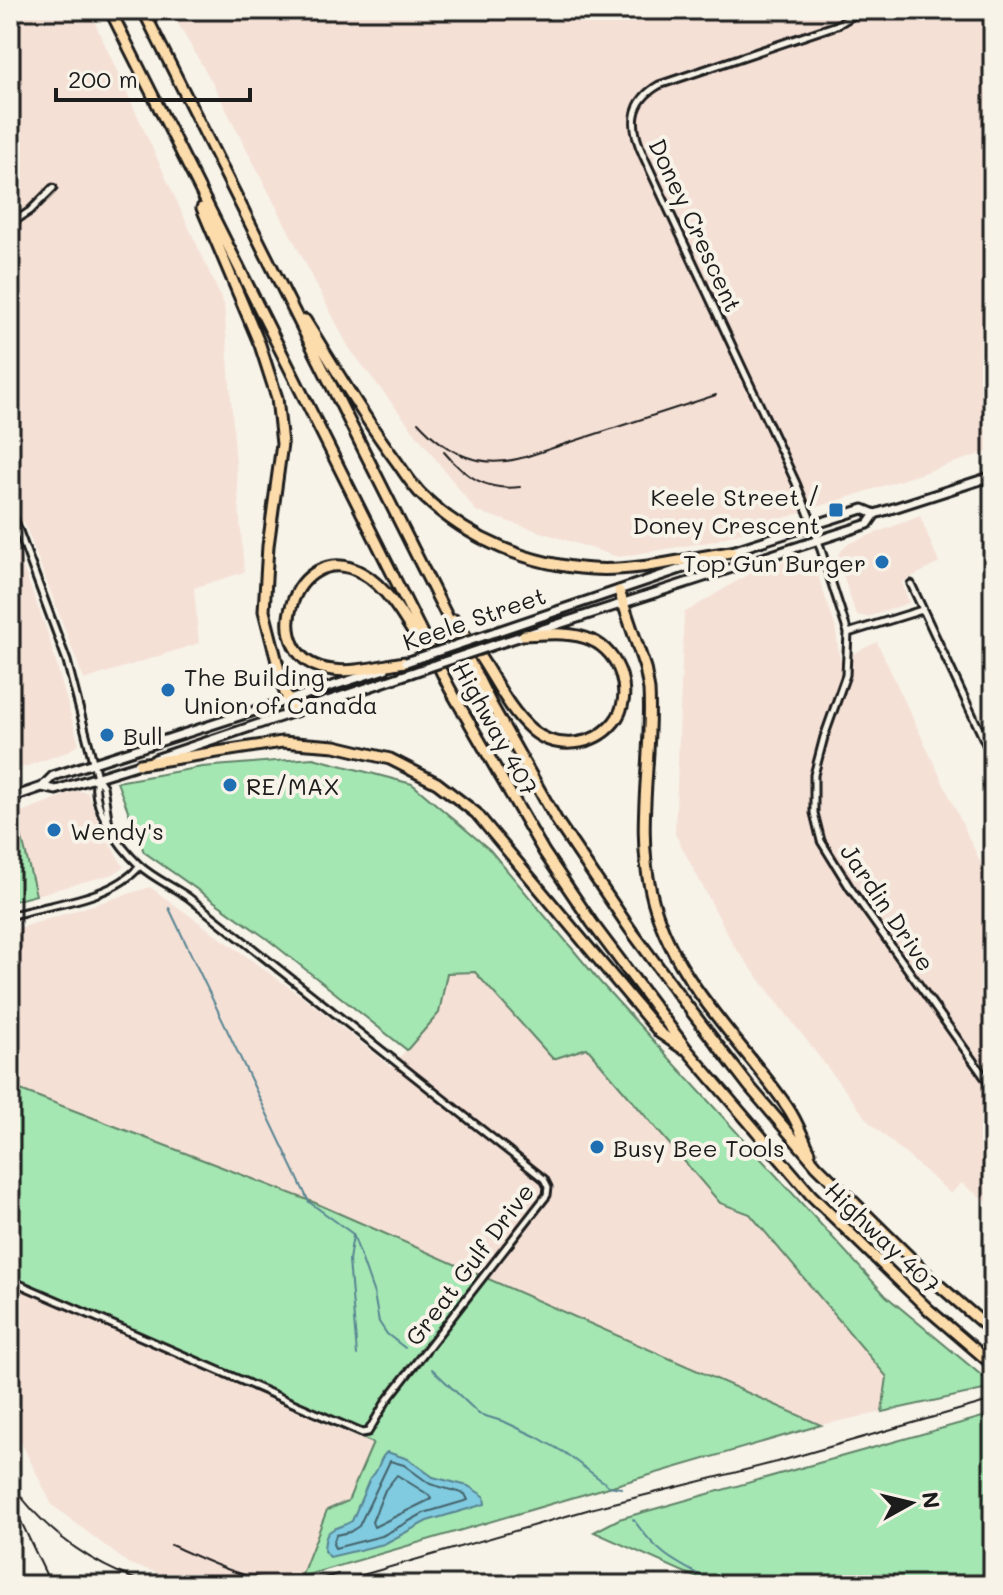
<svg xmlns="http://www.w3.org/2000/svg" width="1003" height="1595" viewBox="0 0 1003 1595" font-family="Mali,sans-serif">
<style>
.built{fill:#f5e0d6}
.green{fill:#a4e7b2;stroke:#608267;stroke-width:2}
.water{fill:#80cbe0;stroke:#588592;stroke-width:2}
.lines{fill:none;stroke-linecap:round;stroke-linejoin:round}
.shore{stroke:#44626a;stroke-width:2}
.stream{stroke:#588592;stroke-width:2}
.street-casing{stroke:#1c1c1c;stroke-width:11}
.secondary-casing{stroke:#1c1c1c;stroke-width:13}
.highway-casing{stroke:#1c1c1c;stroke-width:15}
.street{stroke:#f7f3e8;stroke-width:5}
.secondary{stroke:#f7f3e8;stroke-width:7}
.highway{stroke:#fddcac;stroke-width:9}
.rail{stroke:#1c1c1c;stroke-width:2}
.secondary-bridge-casing{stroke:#1c1c1c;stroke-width:13;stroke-linecap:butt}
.secondary-bridge{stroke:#f7f3e8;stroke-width:7}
.poi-dot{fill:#1f6fb2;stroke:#f7f3e8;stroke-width:3}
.labels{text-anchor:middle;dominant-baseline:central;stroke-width:8;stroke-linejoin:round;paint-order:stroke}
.street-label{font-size:24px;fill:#1c1c1c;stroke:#f7f3e8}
.poi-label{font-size:24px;fill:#1c1c1c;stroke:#f7f3e8;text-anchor:start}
</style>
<rect width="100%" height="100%" fill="#f7f3e8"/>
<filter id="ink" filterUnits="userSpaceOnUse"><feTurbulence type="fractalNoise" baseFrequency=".0125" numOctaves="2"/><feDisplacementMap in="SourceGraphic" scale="16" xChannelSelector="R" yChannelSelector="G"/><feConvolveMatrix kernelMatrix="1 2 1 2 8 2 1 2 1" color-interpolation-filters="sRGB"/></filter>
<g filter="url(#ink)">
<path class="built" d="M27 10H89L224 304 244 572 194 588 199 643 84 680 24 522 10 527V19Z
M170 10H993V450L714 541 618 557 476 511 349 348 213 84Z
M920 516 939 563 902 582 909 603 867 617 856 615 837 556 847 544Z
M10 533 47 631 79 744 67 752 10 772Z
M796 558 814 563 835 626 840 660 877 642 993 889V1206L961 1183 951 1194 870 1123 734 946 675 834 684 613 752 572Z
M76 791 87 792 103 833 124 867 113 874 36 895 16 814Z
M150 887 311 1003 391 1067 439 1013 447 973 475 972 552 1059 587 1047 720 1203 750 1214 888 1377 882 1412 821 1425 313 1202 10 1086V931Z
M10 1283 373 1443 348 1501 327 1510 301 1577 271 1585 190 1582 129 1564 52 1505 10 1420Z"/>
<path class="green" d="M313 758 412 784 490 850 600 982 886 1296 993 1385V1388L882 1412 887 1377 750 1214 720 1203 587 1048 553 1059 475 972 447 973 439 1013 407 1050 266 938 144 852 117 782 202 767Z
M16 814 36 895 10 902V816Z
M10 1086 313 1202 821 1425 301 1577 327 1510 348 1501 373 1443 10 1283Z
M993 1414V1585H703L704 1581 594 1532 619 1519Z"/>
<path class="water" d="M387 1452 408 1459 433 1477 468 1486 484 1496 485 1504 427 1521 384 1544 330 1557 324 1551C325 1524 334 1532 352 1521L370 1478C381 1470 377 1460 387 1452Z"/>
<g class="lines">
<path class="shore" d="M390 1461 404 1465 430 1484 465 1494 468 1500 424 1513 382 1536 335 1548 333 1544 336 1535 350 1532 359 1526Z
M397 1475 429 1495 431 1499 374 1527 372 1522 385 1490Z"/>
<path class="stream" d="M169 908 309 1202 353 1234 374 1294 379 1322 387 1334 405 1348
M353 1235 349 1260 357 1355
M432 1369 479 1414 505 1422 537 1437 565 1453 609 1486 621 1488
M633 1519C657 1553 671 1560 707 1579"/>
<defs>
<path id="street" d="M862 10 837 25 659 85C629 102 630 127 643 155L796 483 813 525 848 633 846 675 824 737 814 775V813L821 841 850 888 993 1089
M10 224 30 211 53 188
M10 507 67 661 97 777 103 786 109 825
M911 584 993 759
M848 633 922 610
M10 916C52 903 111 900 140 866
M10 1280 362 1433 368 1432 387 1400 547 1195 548 1187 544 1179 188 897C172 886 153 878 139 865 120 847 89 805 97 778"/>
<path id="secondary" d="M729 552 863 509 875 514
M495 632 713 558
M497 644 868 524 875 514 993 476
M155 759 411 673
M42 787 56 790 143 763
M10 798 42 787 53 776 385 669"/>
<path id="highway" d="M110 10 450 689 544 852 592 923 688 1051 811 1195 929 1310 993 1365
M143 10 491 704 557 821 630 929 685 1003 749 1086 817 1166 933 1280 993 1332
M202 208 260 345 277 398 282 444 268 546 264 611 285 693 295 711
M305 320C334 366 361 414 394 458 403 470 412 486 423 496 469 540 529 565 592 569 637 572 686 558 731 552
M619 591 645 668 649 690C653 757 635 826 651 892 670 978 740 1038 788 1108 797 1121 803 1138 810 1152
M454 620C463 633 473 646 482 660 497 683 510 711 532 730 555 750 594 747 614 722 635 696 620 652 591 640 571 631 546 634 524 635
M406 662C383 665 356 673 333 670 252 661 295 535 362 573 392 590 411 631 430 660
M140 764 282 742 335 746 390 759 437 783 476 813 660 1033 682 1048"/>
</defs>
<use href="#street" class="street-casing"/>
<use href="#secondary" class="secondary-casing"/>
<use href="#highway" class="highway-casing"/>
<use href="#street" class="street"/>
<use href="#secondary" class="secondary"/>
<use href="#highway" class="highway"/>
<path class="rail" d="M418 422C448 455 481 470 525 457L716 395
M444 452C465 477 487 491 520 487
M10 1482C45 1532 94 1567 152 1585
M10 1498 51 1585
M171 1545C220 1567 253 1586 308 1578
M299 1585 338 1574
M328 1585 594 1508 777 1462 993 1400"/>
<defs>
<path id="secondary-bridge" d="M406 662 495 632
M411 673 497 644"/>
</defs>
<use href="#secondary-bridge" class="secondary-bridge-casing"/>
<use href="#secondary-bridge" class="secondary-bridge"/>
</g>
</g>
<g class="poi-dot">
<rect x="828" y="502" width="16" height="16" rx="4"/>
<circle cx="882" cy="562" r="8"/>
<circle cx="168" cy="690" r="8"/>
<circle cx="107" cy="735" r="8"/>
<circle cx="230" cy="785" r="8"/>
<circle cx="54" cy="830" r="8"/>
<circle cx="597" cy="1147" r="8"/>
</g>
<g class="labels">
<g class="street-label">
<text transform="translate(696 225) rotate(65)">Doney Crescent</text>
<text transform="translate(474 618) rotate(-19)">Keele Street</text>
<text transform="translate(496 728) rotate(61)">Highway 407</text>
<text transform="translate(888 907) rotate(56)">Jardin Drive</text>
<text transform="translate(883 1237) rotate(44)">Highway 407</text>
<text transform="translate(469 1264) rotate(-53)">Great Gulf Drive</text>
</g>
<g class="poi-label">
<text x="820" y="496" text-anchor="end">Keele Street /<tspan x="820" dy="28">Doney Crescent</tspan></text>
<text x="866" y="562" text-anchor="end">Top Gun Burger</text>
<text x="184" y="676">The Building<tspan x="184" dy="28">Union of Canada</tspan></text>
<text x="123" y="735">Bull</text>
<text x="246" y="785">RE/MAX</text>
<text x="70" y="830">Wendy's</text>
<text x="613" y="1147">Busy Bee Tools</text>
</g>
</g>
<rect width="1003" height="1595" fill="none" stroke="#f7f3e8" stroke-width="40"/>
<rect x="20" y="20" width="963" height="1555" fill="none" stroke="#1c1c1c" stroke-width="3" filter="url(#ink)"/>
<g transform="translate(911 1503) rotate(82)" stroke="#f7f3e8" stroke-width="6" paint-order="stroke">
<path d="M0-6L14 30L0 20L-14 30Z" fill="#1c1c1c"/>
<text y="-12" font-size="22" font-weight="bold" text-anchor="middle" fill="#1c1c1c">N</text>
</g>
<path d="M56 88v12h194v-12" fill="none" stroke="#1c1c1c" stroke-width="4"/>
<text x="68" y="88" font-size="24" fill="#1c1c1c" stroke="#f7f3e8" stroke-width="6" paint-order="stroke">200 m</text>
</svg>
